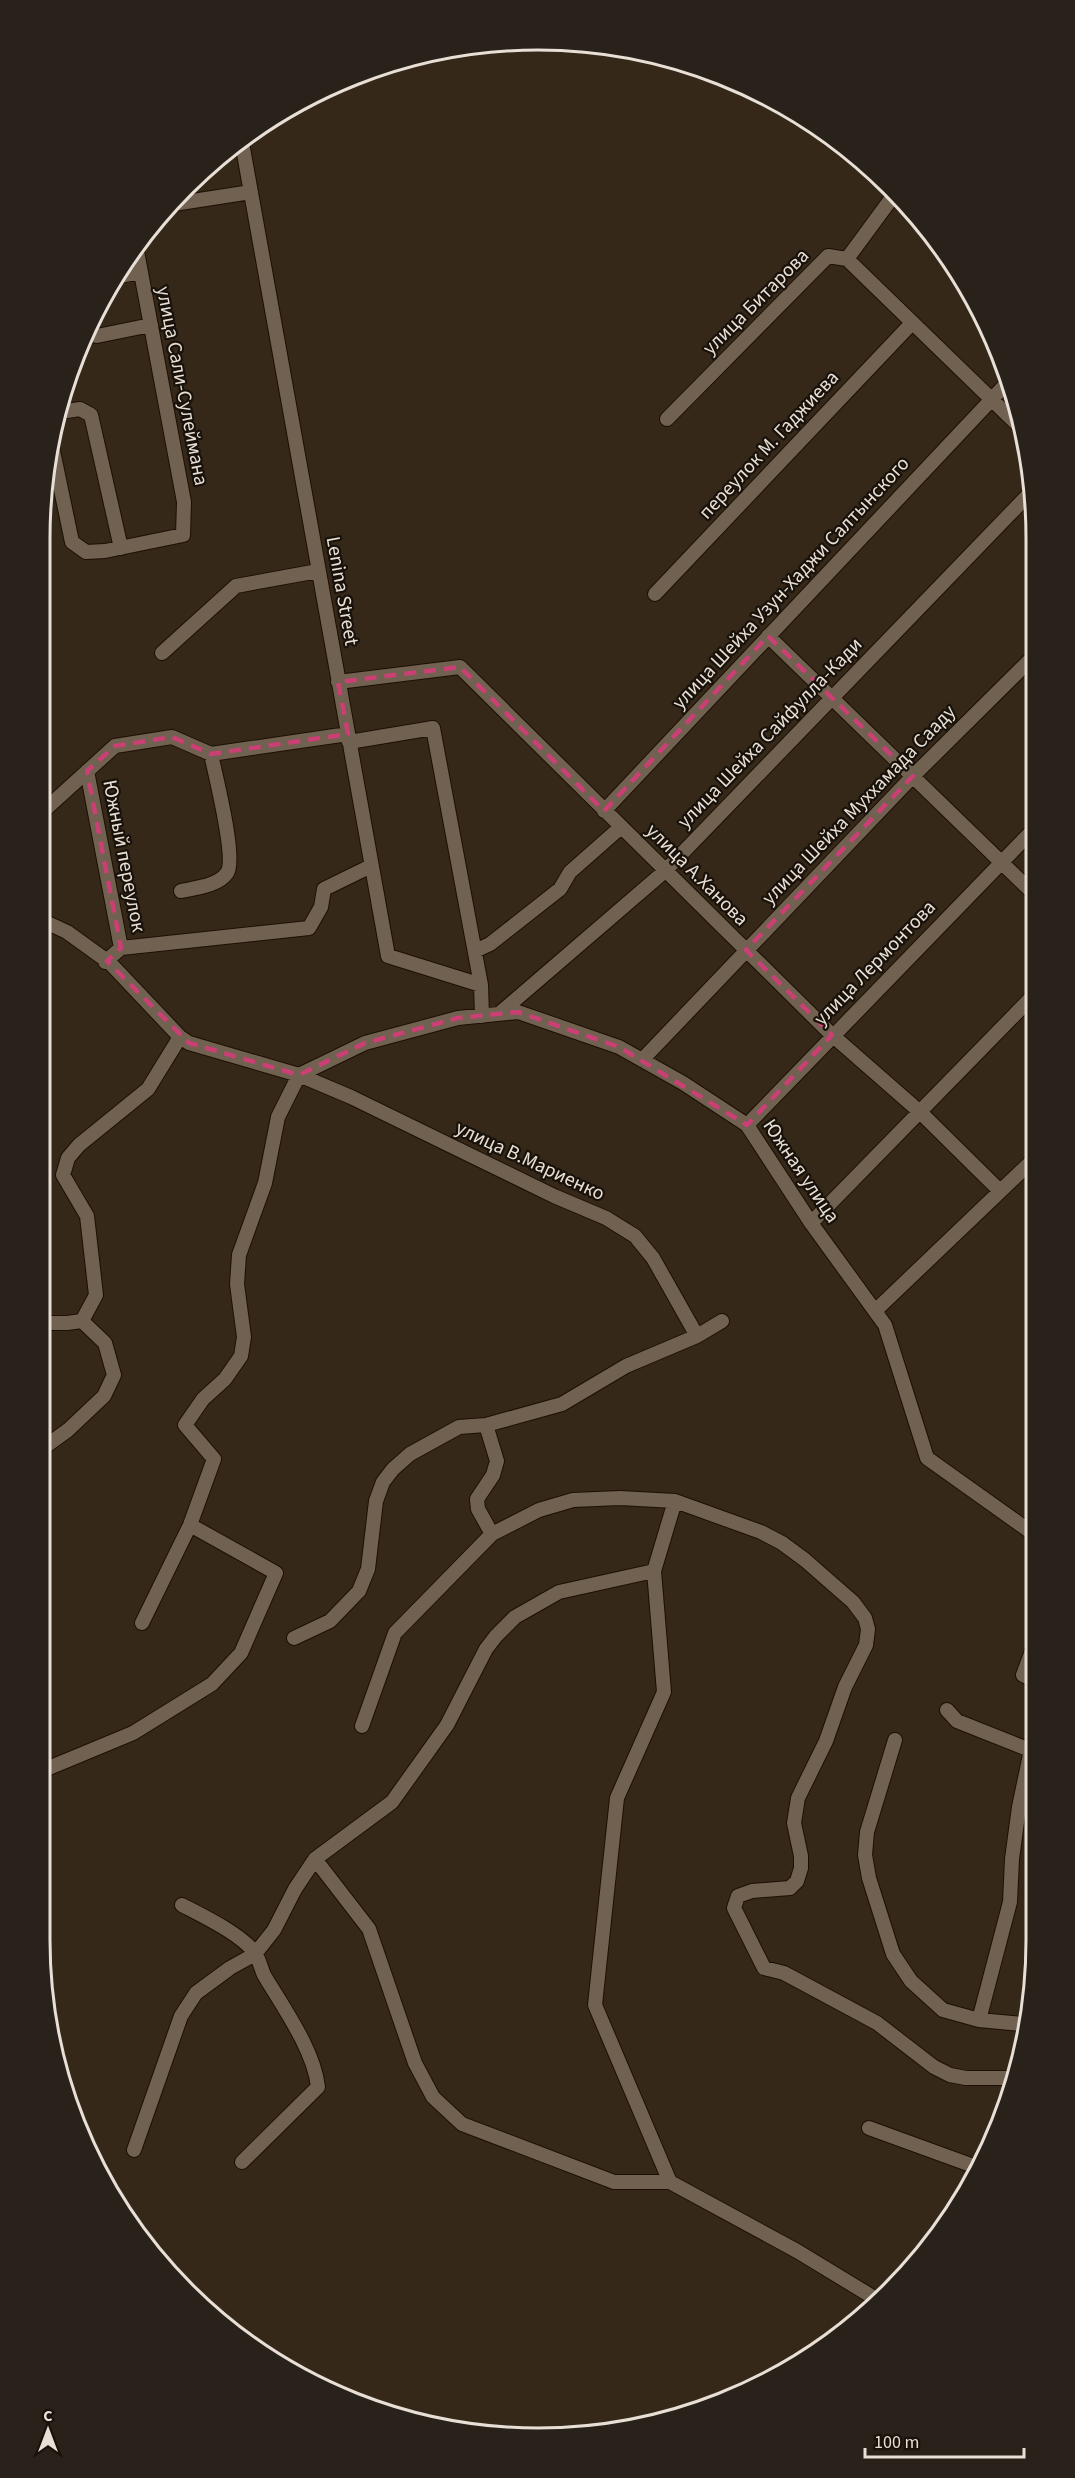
<svg xmlns="http://www.w3.org/2000/svg" width="1075" height="2478" viewBox="0 0 1075 2478" font-family="'Source Sans 3',sans-serif">
<style>
.lines{fill:none;stroke-linecap:round;stroke-linejoin:round}
.minor-casing{stroke:#1c1004;stroke-width:16}
.minor{stroke:#706151;stroke-width:14}
.marked{fill:none;stroke:#ca4074;stroke-width:4.5;stroke-dasharray:12 8;stroke-linejoin:round}
.labels{text-anchor:middle;dominant-baseline:central;stroke-width:4.5;stroke-linejoin:round;paint-order:stroke}
.street-label{font-size:20px;fill:#e8e0d6;stroke:#18120b}
.rim{fill:none;stroke:#e8e0d6;stroke-width:3}
</style>
<rect width="100%" height="100%" fill="#352819"/>
<g class="lines">
<defs>
<path id="minor" d="M241 137 388 956 481 985
M167 205 251 192
M847 259 1020 427
M114 277 141 272
M89 326 90 331 97 336 151 325
M60 412 80 409 91 415 121 548
M667 419 828 256 847 259 894 195
M53 451 72 542 86 552 105 551 183 535 184 502 136 246
M655 594 912 323
M768 636 1033 893
M162 653 236 586 318 571
M338 682 460 667 832 1035 920 1112 1000 1191
M349 742 433 728 481 985 482 1016
M87 771 121 948
M604 811 1008 382
M39 815 115 746 172 737 211 754 348 734
M181 891C195 888 218 886 227 873 237 859 215 774 211 754
M39 919 67 932 110 963 180 1037 189 1043 299 1075 351 1097 554 1196 606 1218 635 1236 653 1258 697 1336
M475 951 490 944 560 889 570 872 621 827
M105 962 121 948 309 928 321 907 324 889 371 866
M500 1013 665 871 1032 491
M642 1060 913 776 1032 658
M299 1075 365 1043 458 1018 518 1012 619 1047 683 1083 747 1125 811 1223 885 1325 927 1458 1035 1535
M747 1125 1033 830
M811 1223 1033 996
M875 1311 1034 1159
M82 1321 96 1295 87 1216 63 1175 68 1158 79 1145 148 1089 180 1037
M39 1323H67L82 1321
M486 1425 497 1461 493 1475 477 1499 478 1509 492 1534
M39 1451 68 1430 104 1396 114 1375 105 1343 82 1321
M654 1571 664 1692 617 1798 595 2005 670 2182 797 2251 876 2299
M142 1623 190 1525 214 1459 185 1425 203 1399 225 1379 241 1356 244 1337 237 1284 239 1255 265 1183 278 1117 299 1075
M294 1638 330 1621 359 1591 368 1569 376 1501 383 1482 393 1469 410 1454 459 1427 486 1425 562 1404 626 1366 697 1336 722 1321
M1035 1643 1023 1675 1035 1681
M947 1710 957 1721 1035 1752
M362 1726 395 1633 492 1534 539 1510 573 1500 620 1498 675 1501 761 1532 782 1543 805 1560 853 1602 865 1618 868 1629 866 1645 845 1687 826 1741 798 1798 794 1823 801 1856V1868L797 1881 790 1888 752 1891 738 1896 734 1908 764 1968 784 1973 877 2023 934 2067 950 2075 966 2078H1013
M895 1740 867 1832 865 1855 869 1878 893 1954 911 1981 943 2010 979 2020 1022 2024
M39 1772 133 1733 212 1684 241 1653 276 1573 190 1525
M315 1859 369 1929 415 2063 433 2097 462 2124 614 2182H670
M182 1905C203 1916 241 1934 255 1953 259 1959 261 1968 264 1975 283 2007 314 2050 318 2087L242 2162
M979 2020 1010 1902 1012 1859 1019 1807 1031 1750
M869 2128 979 2168
M134 2150 181 2016 196 1993 230 1968 255 1954 274 1930 295 1889 315 1859 392 1802 447 1725 486 1649 496 1636 515 1617 559 1592 654 1571 675 1501"/>
</defs>
<use href="#minor" class="minor-casing"/>
<use href="#minor" class="minor"/>
</g>
<path class="marked" d="M768 636 913 776 746 950 832 1035 747 1125 619 1047 518 1012 458 1018 365 1043 299 1075 189 1043 107 961 121 948 87 771 115 746 172 737 211 754 348 734 338 682 460 667 604 811Z"/>
<g class="labels">
<g class="street-label">
<text transform="translate(756 302) rotate(-45)">улица Битарова</text>
<text transform="translate(182 386) rotate(79)">улица Сали-Сулеймана</text>
<text transform="translate(769 445) rotate(-47)">переулок М. Гаджиева</text>
<text transform="translate(791 583) rotate(-47)">улица Шейха Узун-Хаджи Салтынского</text>
<text transform="translate(342 591) rotate(80)">Lenina Street</text>
<text transform="translate(770 733) rotate(-46)">улица Шейха Сайфулла-Кади</text>
<text transform="translate(859 805) rotate(-46)">улица Шейха Муххамада Сааду</text>
<text transform="translate(124 856) rotate(79)">Южный переулок</text>
<text transform="translate(697 875) rotate(45)">улица А.Ханова</text>
<text transform="translate(875 963) rotate(-46)">улица Лермонтова</text>
<text transform="translate(530 1161) rotate(25)">улица В.Мариенко</text>
<text transform="translate(801 1171) rotate(56)">Южная улица</text>
</g>
</g>
<path d="M0 0H1075V2478H0ZM538 50H538A488 488 0 0 1 1026 538V1940A488 488 0 0 1 538 2428H538A488 488 0 0 1 50 1940V538A488 488 0 0 1 538 50Z" fill="#29221b" fill-rule="evenodd"/>
<path class="rim" d="M538 50H538A488 488 0 0 1 1026 538V1940A488 488 0 0 1 538 2428H538A488 488 0 0 1 50 1940V538A488 488 0 0 1 538 50Z"/>
<g transform="translate(48 2430)" stroke="#18120b" stroke-width="4.5" paint-order="stroke">
<path d="M0-4.5L10 22L0 15L-10 22Z" fill="#e8e0d6"/>
<text y="-9" font-size="16" font-weight="bold" text-anchor="middle" fill="#e8e0d6">С</text>
</g>
<path d="M865 2448v9h159v-9" fill="none" stroke="#e8e0d6" stroke-width="3"/>
<text x="874" y="2448" font-size="18" fill="#e8e0d6" stroke="#18120b" stroke-width="4.5" paint-order="stroke">100 m</text>
</svg>
